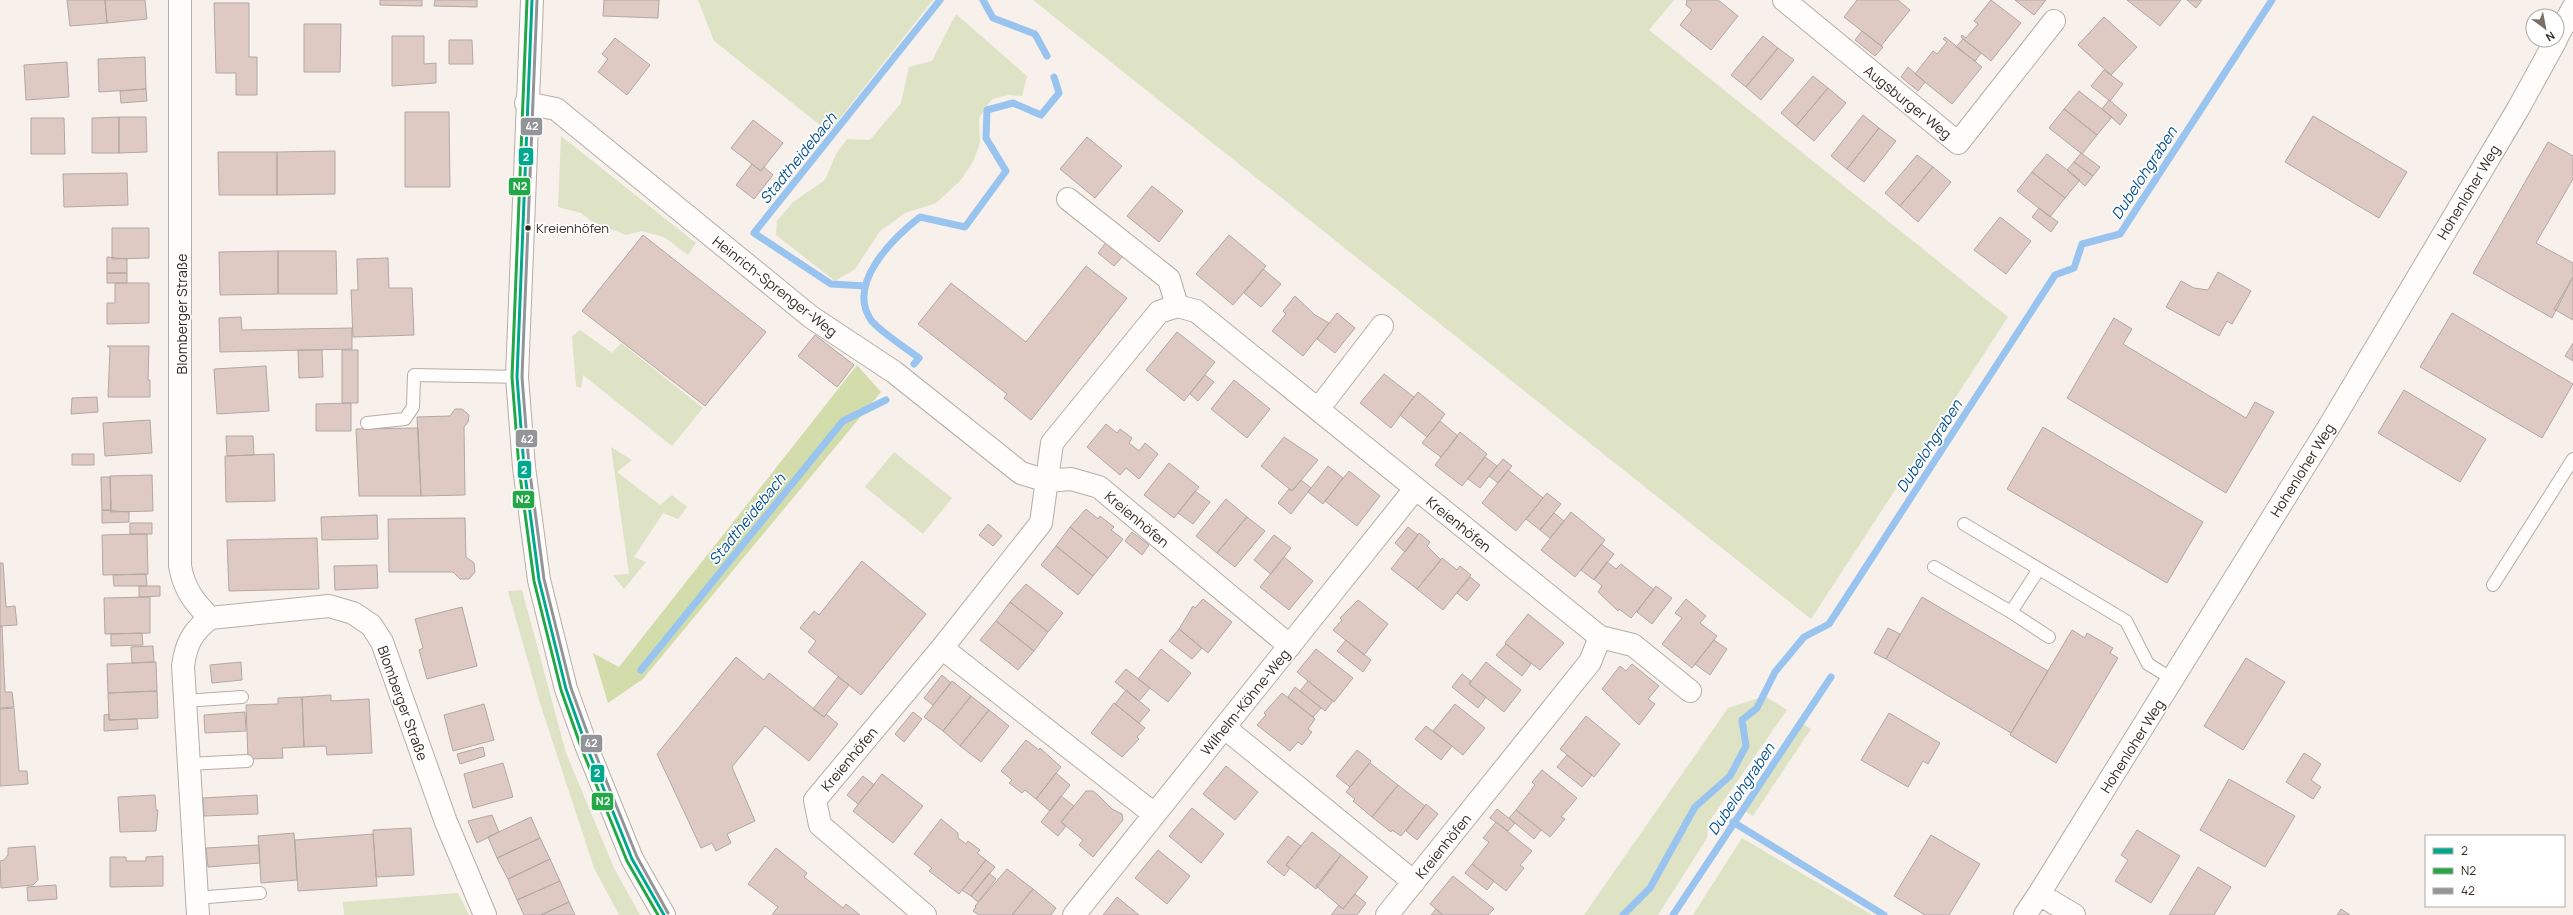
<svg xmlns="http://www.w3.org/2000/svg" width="2573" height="915" viewBox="0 0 2573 915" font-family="Manrope,sans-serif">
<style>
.green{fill:#dde3c4}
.forest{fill:#d3ddac}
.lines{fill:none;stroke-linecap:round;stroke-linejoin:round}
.stream{stroke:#99c4f0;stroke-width:7}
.building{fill:#dfcac3;stroke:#b2a8a4}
.service-casing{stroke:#b6ada7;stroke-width:14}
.minor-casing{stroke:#b6ada7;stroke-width:24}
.tertiary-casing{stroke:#b6ada7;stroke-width:24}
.service{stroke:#fefdfc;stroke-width:12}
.minor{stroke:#fefdfc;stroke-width:22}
.tertiary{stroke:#fefdfc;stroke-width:22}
.bus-1-casing{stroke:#fff;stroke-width:6}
.bus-2-casing{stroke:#fff;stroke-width:6}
.bus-3-casing{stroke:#fff;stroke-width:6}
.bus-1{stroke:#00a88e;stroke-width:3}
.bus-2{stroke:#24a847;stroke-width:3}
.bus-3{stroke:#949599;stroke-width:3}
.bus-dot{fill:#352920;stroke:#fff;stroke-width:1.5}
.labels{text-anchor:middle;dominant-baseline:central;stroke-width:3.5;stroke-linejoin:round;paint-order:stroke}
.bus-label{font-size:13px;fill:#352920;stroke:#fff;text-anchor:start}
.street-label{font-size:14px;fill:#352920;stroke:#fff}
.water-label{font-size:15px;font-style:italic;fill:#07518c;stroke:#fff}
.line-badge{stroke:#fff;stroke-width:1.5}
.badge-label{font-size:11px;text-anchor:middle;font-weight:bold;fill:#fff}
</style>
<rect width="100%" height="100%" fill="#f7f0eb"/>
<path class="green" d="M698 0H933L829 132 714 41Z
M1033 0H1674L1649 30 2008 317 1811 619Z
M956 14 1027 76 1022 96 1009 95 992 99 979 118 980 143 973 162 960 181 936 203 905 213 880 231 855 269 835 281 776 235 777 221 793 202 825 180 836 154 847 139 870 140 901 103 909 67 932 61Z
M561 136 696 243 688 255 664 237 642 231 626 235 591 221 581 213 558 207Z
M580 330 612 353 621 343 703 408 672 446 583 375 581 388 576 386 572 336Z
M611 447 632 460 617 472 660 505 672 495 687 507 678 519 663 513 634 557 646 562 624 589 613 575 629 574Z
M894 452 952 498 923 534 865 487Z
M522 590 566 753 614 868 640 915H619L594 868 539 700 508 591Z
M1765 696 1787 710 1708 823 1707 838 1658 915H1584L1728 708Z
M1798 721 1811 729 1753 816 1740 808Z
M1742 838 1872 915H1693Z
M458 893 469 915H344L343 902Z"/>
<path class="forest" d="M857 365 881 392 643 679 608 703 593 653 619 667Z"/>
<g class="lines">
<path class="stream" d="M983 0 993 18 1035 34 1047 56
M865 286 831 284 754 233 940 0
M914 364 919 358C907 349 878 330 871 320 846 284 893 238 920 217L965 227 1006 171 986 138 987 110 1013 103 1041 115 1059 93 1054 77
M641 670 843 421 886 400
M1733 822 1884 915
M1623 915 1650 888 1695 807 1730 776 1746 746 1742 720 1757 708 1775 672 1804 637 1829 624 2055 275 2074 268 2082 244 2120 234 2272 0
M1673 915 1831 677"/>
</g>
<path class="building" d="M67 0H105L107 23 70 26Z
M105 0H145L147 19 107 23Z
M380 0H422V6L380 5Z
M435 0H477V7L434 6Z
M604 0H659L658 18 603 16Z
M1687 0H1718L1738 16 1711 50 1680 25 1692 10 1686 5Z
M1857 0H1898L1910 10 1881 46 1844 17Z
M1991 0 2021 23 1991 61 1961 37 1962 35 1966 38 1978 24 1974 21Z
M2015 0H2046L2034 15Z
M2127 0H2181L2160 26Z
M2187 0H2202L2196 8Z
M214 3H249V57H257V95H236V73H216Z
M2104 17 2137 47 2111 75 2078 45Z
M304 24H341L340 72H304Z
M1862 31 1883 47 1875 56 1855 40Z
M392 36H424V64L436 63V83L392 86Z
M1763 36 1778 48 1746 87 1731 75Z
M1945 37 1982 67 1952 104 1915 74 1933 51 1937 54 1947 42 1943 39Z
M615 38 650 65 627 95 598 72 608 59 602 54Z
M1963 39 1981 53 1975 61 1956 47Z
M449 40H472L473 64H449Z
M1778 48 1794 60 1761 100 1746 87Z
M145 57 146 89 99 92 98 59Z
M67 62 69 97 26 100 24 65Z
M1908 67 1925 82 1918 91 1901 77Z
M2104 70 2123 84 2110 101 2091 86Z
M1813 76 1828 88 1796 126 1781 113Z
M1828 88 1846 103 1814 141 1796 126Z
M146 89 147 101 121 103 120 91Z
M2079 91 2112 117 2097 135 2064 109Z
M2109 100 2127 115 2120 125 2102 109Z
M2064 109 2097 135 2082 154 2049 128Z
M405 112H449L450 187H405Z
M1863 115 1879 128 1847 169 1831 156Z
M2313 116 2407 172 2379 218 2285 162Z
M119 117V153H92V118Z
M119 117H146L147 152 119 153Z
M31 118H64L65 154H31Z
M753 120 783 143 761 171 731 148Z
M1879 128 1896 141 1864 182 1847 169Z
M1087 137 1122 166 1095 198 1060 169Z
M2548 142 2573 156V179L2536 243 2573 263V277L2552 318 2473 273Z
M335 151V194L277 195V152Z
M218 152H277V195H219Z
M2081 153 2100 167 2093 176 2074 162Z
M2047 154 2080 180 2065 198 2032 172Z
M1917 155 1933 167 1900 206 1885 193Z
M2074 162 2093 176 2085 186 2067 170Z
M752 164 761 171 764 167 773 175 754 199 736 185Z
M1933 167 1951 182 1918 222 1900 206Z
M2032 172 2065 198 2050 217 2017 191Z
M127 173 128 205 64 207 63 174Z
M1152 186 1183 211 1159 242 1127 216Z
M2039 208 2058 222 2051 232 2032 217Z
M2000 217 2031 241 2006 274 1974 250Z
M112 228H149V258L112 259Z
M643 235 766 332 705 406 582 311Z
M1229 235 1266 266 1233 305 1196 274Z
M1107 241 1124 255 1114 266 1098 253Z
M278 251V294L220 295 219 252Z
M278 251H336L337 294H278Z
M107 257 127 259V273H107Z
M388 258 389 288H412L414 335 353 337 351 290H358L357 259Z
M1086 266 1127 298 1031 420 1004 398 1007 394 918 324 951 283 1026 342Z
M1263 269 1281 284 1261 307 1244 293Z
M2218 272 2251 291 2232 324 2227 321 2219 336 2166 307 2181 281 2194 288 2208 290Z
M107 273H127V283H107Z
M2573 277V320L2554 309Z
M115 283H149V323L107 324V303H115Z
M1295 296 1315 315 1329 323 1303 356 1272 331 1286 314 1283 311Z
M1337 313 1355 328 1335 353 1317 339Z
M2452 313 2573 384 2542 438 2420 367Z
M241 317 242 330 352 328V349L220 352 219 318Z
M2114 318 2132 329 2123 344 2246 418 2255 402 2274 412 2226 493 2067 398Z
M1177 332 1215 362 1184 401 1146 370Z
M815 335 854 365 837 387 798 356Z
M2573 343V361L2565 356Z
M107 346H149L148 380H150V397H108L110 348Z
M298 350H322L323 377 299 378Z
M342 350H358V403H342Z
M266 366 269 411 217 414 214 369Z
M1384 374 1414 397 1391 428 1360 403Z
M1205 375 1214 382 1198 401 1190 394Z
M1234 380 1270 409 1247 438 1211 409Z
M2404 390 2486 439 2460 482 2378 433Z
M1418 392 1445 414 1427 437 1400 415Z
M97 397 98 412 71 414 72 398Z
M351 403V431H316V404Z
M455 409H462L469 415 468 422 464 427 465 495 421 496 417 417 450 416Z
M150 420 152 453 105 456 103 423Z
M1440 421 1458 436 1441 457 1422 443Z
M1106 424 1117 433 1120 429 1132 438 1129 443 1139 451 1145 443 1158 454 1139 479 1126 468 1120 475 1087 447Z
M2043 427 2203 522 2167 583 2007 489Z
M418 428 421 496H359L356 429Z
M1460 432 1487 454 1462 486 1435 465Z
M226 436H253L254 455 227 456Z
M1284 437 1318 460 1292 491 1261 466Z
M72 454H94V465H72Z
M274 454 275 501 226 502 225 456Z
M1485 457 1497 466 1480 488 1468 479Z
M1503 459 1512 466 1498 483 1489 476Z
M1169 463 1199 487 1174 518 1144 495Z
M1328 466 1343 478 1323 504 1308 492Z
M1508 470 1543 498 1516 531 1482 503Z
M1349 471 1380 496 1357 526 1325 501Z
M152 475 153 511 111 512 110 476Z
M101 477H110L111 510H102Z
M1301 480 1311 488 1291 514 1278 503 1289 489 1292 491Z
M1195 491 1210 502 1193 524 1178 513Z
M1547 493 1561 504 1540 530 1526 519Z
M1226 499 1247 517 1217 553 1196 536Z
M1086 509 1098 519 1100 516 1114 527 1111 530 1123 539 1108 558 1070 527Z
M102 510 129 512V522L102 523Z
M1571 512 1605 540 1575 577 1541 550Z
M1554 513 1564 521 1550 538 1540 530Z
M377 515 378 539 322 540 321 517Z
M1247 517 1265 531 1235 567 1217 553Z
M465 518 466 557 474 563 475 572 469 579H460L453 572H389L388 519Z
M130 523H152V534H130Z
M988 524 1002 536 993 546 979 535Z
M1070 527 1108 558 1093 576 1056 546Z
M1408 527 1418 535 1405 552 1395 543Z
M1132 532 1149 545 1142 555 1125 541Z
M1419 533 1430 542 1427 546 1441 560 1417 589 1391 569Z
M147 534 148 574 103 575 102 535Z
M1274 535 1291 548 1271 574 1254 560Z
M317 538 319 589 229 591 227 540Z
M1601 544 1614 554 1594 580 1581 570Z
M1056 546 1093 576 1078 595 1041 565Z
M1284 557 1313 581 1289 610 1260 587Z
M1442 558 1457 570 1460 566 1471 575 1443 610 1417 589Z
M862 561 926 614 861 695 808 652 816 641 800 628 814 611 819 615Z
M1607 562 1616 569 1621 564 1654 590 1631 618 1619 609 1618 611 1598 592 1602 586 1594 579Z
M0 563H3L6 607 15 606 17 625 0 626Z
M377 565 378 588 335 590 334 566Z
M146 574 147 586H114L113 575Z
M1470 577 1480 585 1467 601 1457 593Z
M1026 584 1063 613 1048 632 1010 602Z
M139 586H160V596L139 597Z
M1656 586 1672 598 1652 624 1637 612Z
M150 597V633L105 634 104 598Z
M1922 597 2048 671 2011 733 1886 659Z
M1203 599 1232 622 1208 653 1179 629 1193 606 1195 608Z
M1686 599 1706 616 1700 623 1717 636 1692 668 1662 644 1682 618 1675 613Z
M1358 600 1388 624 1364 655 1333 630 1342 620 1340 618Z
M1010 602 1048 632 1034 651 996 621Z
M462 607 477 666 427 679 419 650 423 648 415 619Z
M1528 614 1564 643 1540 670 1505 643Z
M996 621 1034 651 1018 670 980 640Z
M0 626H2L5 692H12L14 707 0 708Z
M1888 628 1900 634 1886 659 1874 653Z
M1179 629 1202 648 1192 659 1169 641Z
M2072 630 2085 638 2087 633 2113 648 2110 653 2118 658 2056 763 2010 735Z
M142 633 143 645 111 646V634Z
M1346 640 1371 660 1363 672 1337 651Z
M1714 640 1727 649 1710 675 1695 664Z
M1506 644 1531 664 1522 676 1496 655Z
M153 646 154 662 132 663 131 647Z
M1161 649 1191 673 1168 702 1138 679Z
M1316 649 1353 678 1334 702 1297 672Z
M736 657 764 680 769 673 824 717 826 714 838 724 809 761 765 726 732 767 755 821 727 834 731 843 716 851 712 843 701 848 657 754Z
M2246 658 2285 682 2243 750 2204 726Z
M156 662 157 691 108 693 107 664Z
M241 662 242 680 212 683 210 665Z
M1486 662 1521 690 1504 712 1469 684Z
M1632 664 1659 686 1648 699 1655 704 1639 725 1602 689 1620 666 1626 671Z
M1126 669 1150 688 1139 701 1115 682Z
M1462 674 1471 681 1469 684 1486 697 1478 708 1452 687Z
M942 675 951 683 933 705 924 698Z
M838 677 849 685 824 717 813 709Z
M952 681 971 696 943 731 924 717Z
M1308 681 1333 701 1325 711 1300 691Z
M1295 687 1321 708 1313 717 1288 697Z
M1126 690 1150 710 1139 723 1115 704Z
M157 691 158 718 109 720 108 693Z
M1282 693 1315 719 1308 729 1312 732 1302 745 1298 742 1290 751 1257 725 1266 715 1264 713Z
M331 695V701L369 699 372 753 327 755 326 746 304 747 302 697Z
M971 696 989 710 960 746 943 731Z
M302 697 304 747 282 748 283 758 248 759 246 705 278 704V698Z
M1114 703 1145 728 1137 737 1139 739 1122 757 1091 733Z
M484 704 494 740 453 751 444 715Z
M1455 704 1485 728 1463 755 1433 731Z
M14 708 19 771H27L28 784 0 786V709Z
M989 710 1009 726 981 762 960 746Z
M245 712 246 731 205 733 204 715Z
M913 712 922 719 904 742 895 734Z
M1889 713 1940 743 1928 764 1923 761 1908 787 1861 760Z
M109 714V720L137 719 138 729 104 731V715Z
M1586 716 1620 744 1594 777 1560 749Z
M1426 726 1452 746 1441 760 1415 739Z
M1026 740 1039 750 1040 748 1061 767 1036 799 1025 790 1022 793 1009 783 1012 780 1001 771Z
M483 747 485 756 460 764 457 754Z
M1357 750 1371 761 1350 787 1336 776Z
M2304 753 2321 764 2311 780 2321 787 2313 799 2286 782Z
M1567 755 1592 775 1582 787 1557 767Z
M503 763 513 797 473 808 464 774Z
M1370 763 1398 785 1372 817 1353 801 1355 799 1346 792Z
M1226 766 1258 792 1235 820 1203 794Z
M1542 770 1577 798 1561 817 1565 819 1550 837 1516 810 1535 785 1532 782Z
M1056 773 1070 785 1050 811 1036 799Z
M882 774 923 806 893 843 853 811Z
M863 776 874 785 858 804 847 795Z
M2229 779 2295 816 2265 867 2200 830Z
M1398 785 1425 806 1401 836 1392 830 1391 832 1372 817Z
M1086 791H1093L1100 797 1112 809 1122 814 1123 820 1093 857 1079 845 1083 840 1061 822Z
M155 795 156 810H158L156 831 120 832 118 797Z
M257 795 258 814 204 816 203 798Z
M1061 796 1074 806 1061 822 1066 826 1058 836 1041 822Z
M1426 804 1438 814 1417 840 1406 831Z
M1192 808 1224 834 1201 863 1169 836Z
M1497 809 1515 823 1508 831 1490 818Z
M1516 810 1541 830 1534 839 1509 818Z
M492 815 499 832 477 843 468 821Z
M531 817 540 838 497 858 488 837Z
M941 819 958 833V838L966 844 968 841 980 850 977 853 986 860 959 894 929 871 932 868 914 854Z
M1496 822 1532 851 1520 865 1524 868 1506 891 1472 864 1489 842 1483 838Z
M411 828 414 875 376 877 373 830Z
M2137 830 2180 856 2151 903 2115 881 2128 860 2121 855Z
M1312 832 1341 855 1316 889 1286 865Z
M294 833 297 880 261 883 258 836Z
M373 834 377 886 298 891 295 840Z
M1931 835 1980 864 1949 915H1925L1894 896Z
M1288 836 1301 846 1286 865 1290 868 1284 876 1267 862Z
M540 838 550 859 508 879 497 858Z
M259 845 260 863 208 867 206 848Z
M35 846 38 880 33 885 1 888 0 861 4 860 8 855V848Z
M776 848 807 873 804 877 843 908 846 904 860 915H772L778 907 748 884Z
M1158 850 1190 876 1167 904 1135 878Z
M1341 855 1368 877 1343 909 1316 886Z
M163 856V886L110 887V857H126V861H146V857Z
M550 859 560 881 517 900 508 879Z
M986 860 995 867 971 896 962 890Z
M1472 864 1494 881 1487 890 1465 873Z
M2198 867 2231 887 2214 915H2169Z
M1007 869 1033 889 1012 915H979L973 911 976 907 975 906Z
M989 873 996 879 978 902 971 896Z
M1453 876 1494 909 1488 915H1443L1430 904Z
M560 881 569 902 541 915H524L517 900Z
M56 885 57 899 28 901 27 887Z
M1033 889 1056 908 1051 915H1012Z
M1355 894 1366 903 1357 915H1331L1339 905 1343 909Z
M1117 897 1139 915H1103Z
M569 902 575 915H541Z
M1436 909 1443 915H1431Z
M2341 909 2350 915H2337Z"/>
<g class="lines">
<defs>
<path id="service" d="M367 423 405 419 413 407 414 375 517 377
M1964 524 2126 621 2148 664 2174 680
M1934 567 2011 612 2049 637
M2493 585 2573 459
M2011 612 2039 569
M184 701 242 697
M187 764 247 761
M195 898 260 893"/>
<path id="minor" d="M180 0V566C184 589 194 602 210 618
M1784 0 1958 143 2054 21
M2557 37 2573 8
M526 103 556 109 811 317 894 372 1021 473 1047 481 1071 479 1099 487 1290 646
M1068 199 1169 279 1177 306
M1319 408 1382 326
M1600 637 1633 645 1690 691
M942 648 1154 814
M1225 728 1414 882
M198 915 183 666C186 644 192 632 210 618L329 606 353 613 371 625 382 642 446 822 485 915
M925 915 820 825 815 800 942 648 1041 523 1052 443 1159 312 1177 306 1196 311 1600 637 1590 662 1387 915
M1074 915 1415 489
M2025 915 2039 894
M2074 915 2039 894 2330 425 2518 109 2556 40"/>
<path id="tertiary" d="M532 0 517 377 524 467 539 580 566 689 586 745 632 859 664 915"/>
</defs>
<use href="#service" class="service-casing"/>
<use href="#minor" class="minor-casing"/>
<use href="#tertiary" class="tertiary-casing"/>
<use href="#service" class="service"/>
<use href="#minor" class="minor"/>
<use href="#tertiary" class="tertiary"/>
<defs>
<path id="bus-1" d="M532 0 517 377 524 467 539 580 566 689 586 745 632 859 664 915"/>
<path id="bus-2" d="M527 0 512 377 519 468 534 581 561 690 581 747 627 861 658 915"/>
<path id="bus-3" d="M537 0 522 377 529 466 544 579 571 688 591 743 637 857 668 913"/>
</defs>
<use href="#bus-1" class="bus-1-casing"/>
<use href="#bus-2" class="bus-2-casing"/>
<use href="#bus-3" class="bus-3-casing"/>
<use href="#bus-1" class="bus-1"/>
<use href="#bus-2" class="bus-2"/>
<use href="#bus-3" class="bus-3"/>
</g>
<circle class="bus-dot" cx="528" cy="228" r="3.5"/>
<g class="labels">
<g class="bus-label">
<text x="536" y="228">Kreienhöfen</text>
</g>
<g class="street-label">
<text transform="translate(1908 102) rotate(39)">Augsburger Weg</text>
<text transform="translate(2468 192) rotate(-59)">Hohenloher Weg</text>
<text transform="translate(775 286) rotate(38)">Heinrich-Sprenger-Weg</text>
<text transform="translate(181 314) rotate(-90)">Blomberger Straße</text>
<text transform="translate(2302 470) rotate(-58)">Hohenloher Weg</text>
<text transform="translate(1137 519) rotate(40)">Kreienhöfen</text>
<text transform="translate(1459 524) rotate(39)">Kreienhöfen</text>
<text transform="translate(1245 702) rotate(-51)">Wilhelm-Köhne-Weg</text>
<text transform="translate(403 703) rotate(70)">Blomberger Straße</text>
<text transform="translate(2132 746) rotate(-58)">Hohenloher Weg</text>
<text transform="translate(849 759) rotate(-50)">Kreienhöfen</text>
<text transform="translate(1443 846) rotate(-51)">Kreienhöfen</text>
</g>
<g class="water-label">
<text transform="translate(798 158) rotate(-51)">Stadtheidebach</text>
<text transform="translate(2144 173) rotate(-57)">Dubelohgraben</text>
<text transform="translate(1929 446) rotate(-57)">Dubelohgraben</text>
<text transform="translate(747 519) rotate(-51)">Stadtheidebach</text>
<text transform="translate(1741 789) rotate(-56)">Dubelohgraben</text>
</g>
</g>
<g class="line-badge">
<rect x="520" y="117" width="23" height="19" rx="4" fill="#949599"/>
<rect x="518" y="147" width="16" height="19" rx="4" fill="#00a88e"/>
<rect x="508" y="177" width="23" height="19" rx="4" fill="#24a847"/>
<rect x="515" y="429" width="23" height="19" rx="4" fill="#949599"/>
<rect x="517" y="460" width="15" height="19" rx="4" fill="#00a88e"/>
<rect x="512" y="490" width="23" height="19" rx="4" fill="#24a847"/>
<rect x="580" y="734" width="23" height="19" rx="4" fill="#949599"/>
<rect x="590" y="764" width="15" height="19" rx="4" fill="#00a88e"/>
<rect x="591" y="792" width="23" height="19" rx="4" fill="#24a847"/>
</g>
<g class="badge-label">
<text x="532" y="130">42</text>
<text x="526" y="161">2</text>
<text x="520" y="190">N2</text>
<text x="527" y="443">42</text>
<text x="524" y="474">2</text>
<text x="523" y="503">N2</text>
<text x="591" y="747">42</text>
<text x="597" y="777">2</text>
<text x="603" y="805">N2</text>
</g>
<rect x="2425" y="835" width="140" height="72" fill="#ffffff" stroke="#aea9a6"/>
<rect x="2433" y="848" width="20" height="6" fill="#00a88e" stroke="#aea9a6"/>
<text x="2461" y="855" font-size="12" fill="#352920">2</text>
<rect x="2433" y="868" width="20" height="6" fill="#24a847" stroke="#aea9a6"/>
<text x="2461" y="875" font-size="12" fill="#352920">N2</text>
<rect x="2433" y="888" width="20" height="6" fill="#949599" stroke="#aea9a6"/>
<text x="2461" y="895" font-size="12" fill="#352920">42</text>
<g transform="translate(2545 28) rotate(148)"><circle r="19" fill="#ffffff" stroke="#aea9a6"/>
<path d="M0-3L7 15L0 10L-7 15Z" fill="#796f67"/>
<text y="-6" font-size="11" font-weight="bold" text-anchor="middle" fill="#352920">N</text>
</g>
</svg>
